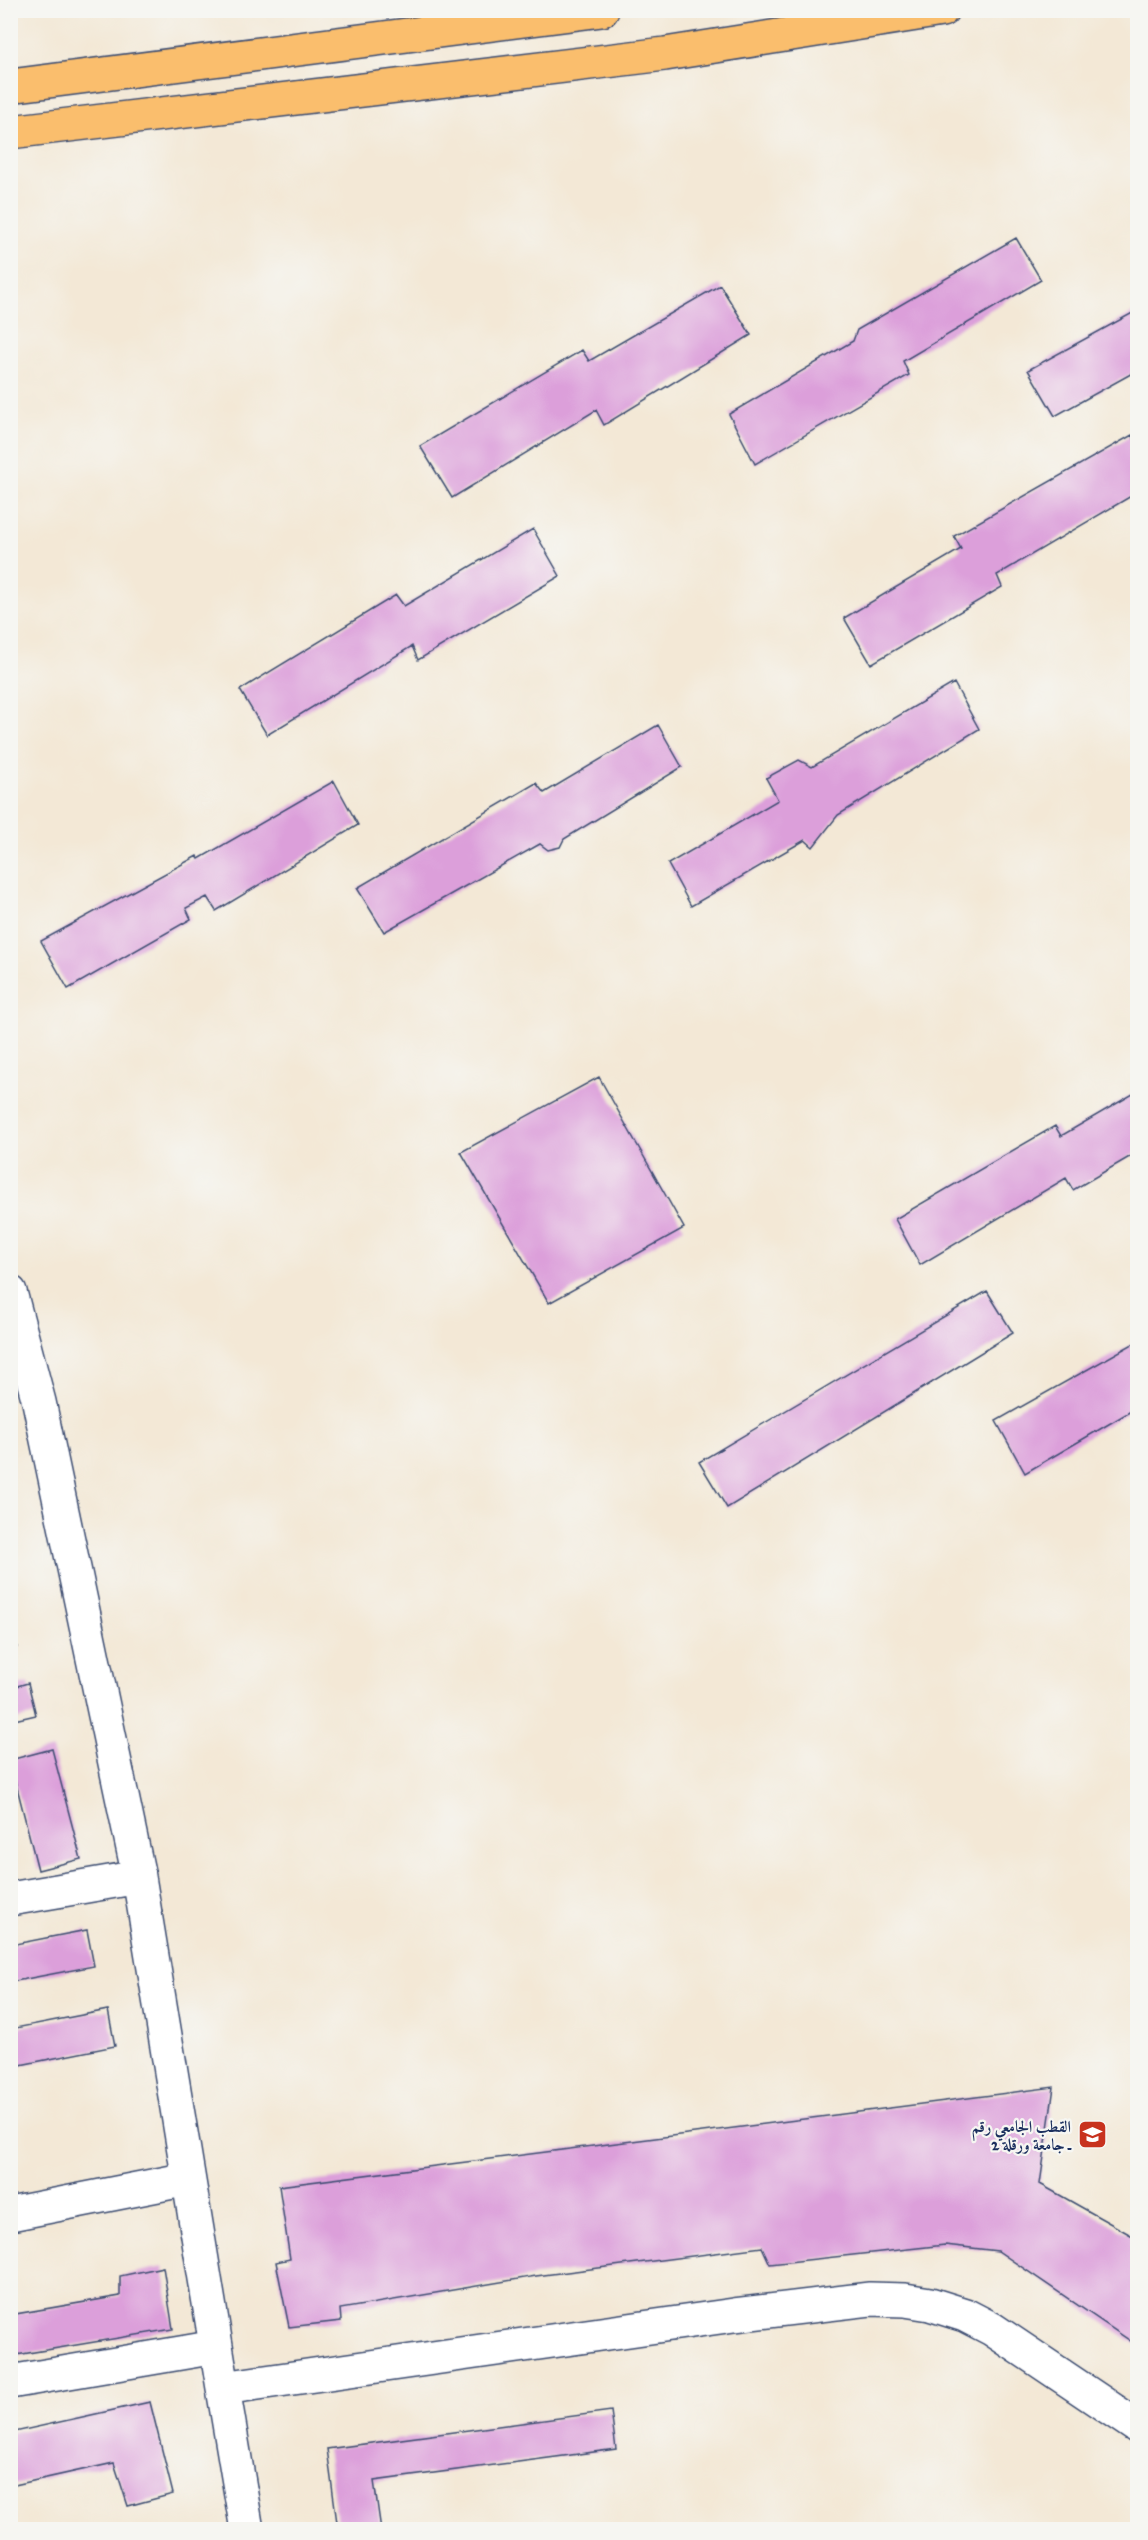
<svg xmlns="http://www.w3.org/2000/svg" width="1148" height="2540" viewBox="0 0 1148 2540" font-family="'IM FELL Great Primer',Amiri,serif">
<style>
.building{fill:#dc9fda}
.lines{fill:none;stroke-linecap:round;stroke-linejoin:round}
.minor-casing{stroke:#3b4b70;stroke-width:36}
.major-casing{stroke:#3b4b70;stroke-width:36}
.minor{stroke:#fff;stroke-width:33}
.major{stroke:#fabe6d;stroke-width:33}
.labels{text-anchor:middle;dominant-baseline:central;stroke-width:4.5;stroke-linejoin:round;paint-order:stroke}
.poi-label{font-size:16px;font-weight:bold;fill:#1b2f5e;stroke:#f6f6f2;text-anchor:end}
</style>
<rect width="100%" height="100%" fill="#f6f6f2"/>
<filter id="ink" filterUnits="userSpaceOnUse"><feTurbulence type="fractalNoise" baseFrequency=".0167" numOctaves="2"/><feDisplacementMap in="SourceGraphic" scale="12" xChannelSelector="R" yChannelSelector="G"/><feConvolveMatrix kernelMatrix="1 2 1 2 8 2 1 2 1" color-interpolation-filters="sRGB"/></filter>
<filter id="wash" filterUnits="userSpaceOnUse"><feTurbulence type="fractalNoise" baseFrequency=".008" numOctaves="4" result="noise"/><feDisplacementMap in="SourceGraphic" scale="24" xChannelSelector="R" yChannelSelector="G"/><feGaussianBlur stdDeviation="1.35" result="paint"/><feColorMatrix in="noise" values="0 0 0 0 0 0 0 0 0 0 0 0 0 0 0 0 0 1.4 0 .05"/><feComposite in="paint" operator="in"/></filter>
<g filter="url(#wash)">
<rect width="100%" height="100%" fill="#f3e8d6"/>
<g id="blocks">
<path class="building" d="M1016 238 1041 280 903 361 909 375 755 464 729 414 853 341 857 330Z
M720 285 751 335 604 425 596 410 452 498 420 446 582 350 589 361Z
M1138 310V370L1055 416 1028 370Z
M1132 435 1138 445V492L997 575 1002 587 871 664 844 618 961 549 954 536Z
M533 529 560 576 418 660 412 646 267 735 240 690 396 595 404 606Z
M954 683 979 729 838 815 813 847 805 840 691 906 668 864 778 800 766 778 799 760 812 767Z
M658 725 682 767 564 839 560 847 548 850 540 844 384 932 357 888 536 783 544 793Z
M334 781 358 825 216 911 207 897 186 908 191 919 68 989 41 941 197 856 199 859Z
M599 1077 684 1228 549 1303 461 1152Z
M1138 1091V1152L1073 1190 1066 1178 920 1265 895 1219 1055 1126 1061 1136Z
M987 1291 1013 1333 727 1508 699 1462Z
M1138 1341V1407L1025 1473 996 1421Z
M10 1623 17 1647 10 1649Z
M28 1683 36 1715 10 1721V1688Z
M52 1749 81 1859 38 1870 10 1760Z
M87 1930 94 1966 10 1982V1945Z
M108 2010 115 2046 10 2067V2029Z
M1054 2087 1040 2184 1138 2239V2346L998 2251 945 2245 770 2264 762 2247 536 2276 340 2309 341 2321 289 2327 276 2262 290 2259 279 2186Z
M163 2267 173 2329 10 2356V2315L120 2296V2276Z
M150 2402 173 2494 128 2506 114 2463 10 2486V2433Z
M611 2411 616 2449 374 2481 381 2530H338L327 2449Z"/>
</g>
</g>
<g filter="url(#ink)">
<use href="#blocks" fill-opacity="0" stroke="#3b4b70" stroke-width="1.5"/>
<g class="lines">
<defs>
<path id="minor" d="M10 1292 39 1402 139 1877 223 2388
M10 1899 139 1877
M10 2214 188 2179
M10 2382 216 2347
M247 2530 223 2388 734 2315 870 2299 905 2300 930 2304 965 2315 992 2329 1138 2427"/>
<path id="major" d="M10 86 602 10
M10 132 665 54 942 10"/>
</defs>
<use href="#minor" class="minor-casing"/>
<use href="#major" class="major-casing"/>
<use href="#minor" class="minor"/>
<use href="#major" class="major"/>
</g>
</g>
<defs>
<symbol id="university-square" viewBox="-11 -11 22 22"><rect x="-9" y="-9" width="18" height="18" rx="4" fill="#c8321e" stroke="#f6f6f2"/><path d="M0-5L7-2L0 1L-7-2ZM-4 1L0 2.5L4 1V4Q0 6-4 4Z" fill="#fff"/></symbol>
</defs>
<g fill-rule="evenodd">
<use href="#university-square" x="1076" y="2118" width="33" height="33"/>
</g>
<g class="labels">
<g class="poi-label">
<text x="1071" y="2126">القطب الجامعي رقم<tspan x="1071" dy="18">2 ـ جامعة ورقلة</tspan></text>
</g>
</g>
<rect width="1148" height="2540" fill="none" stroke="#f6f6f2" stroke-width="36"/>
</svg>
